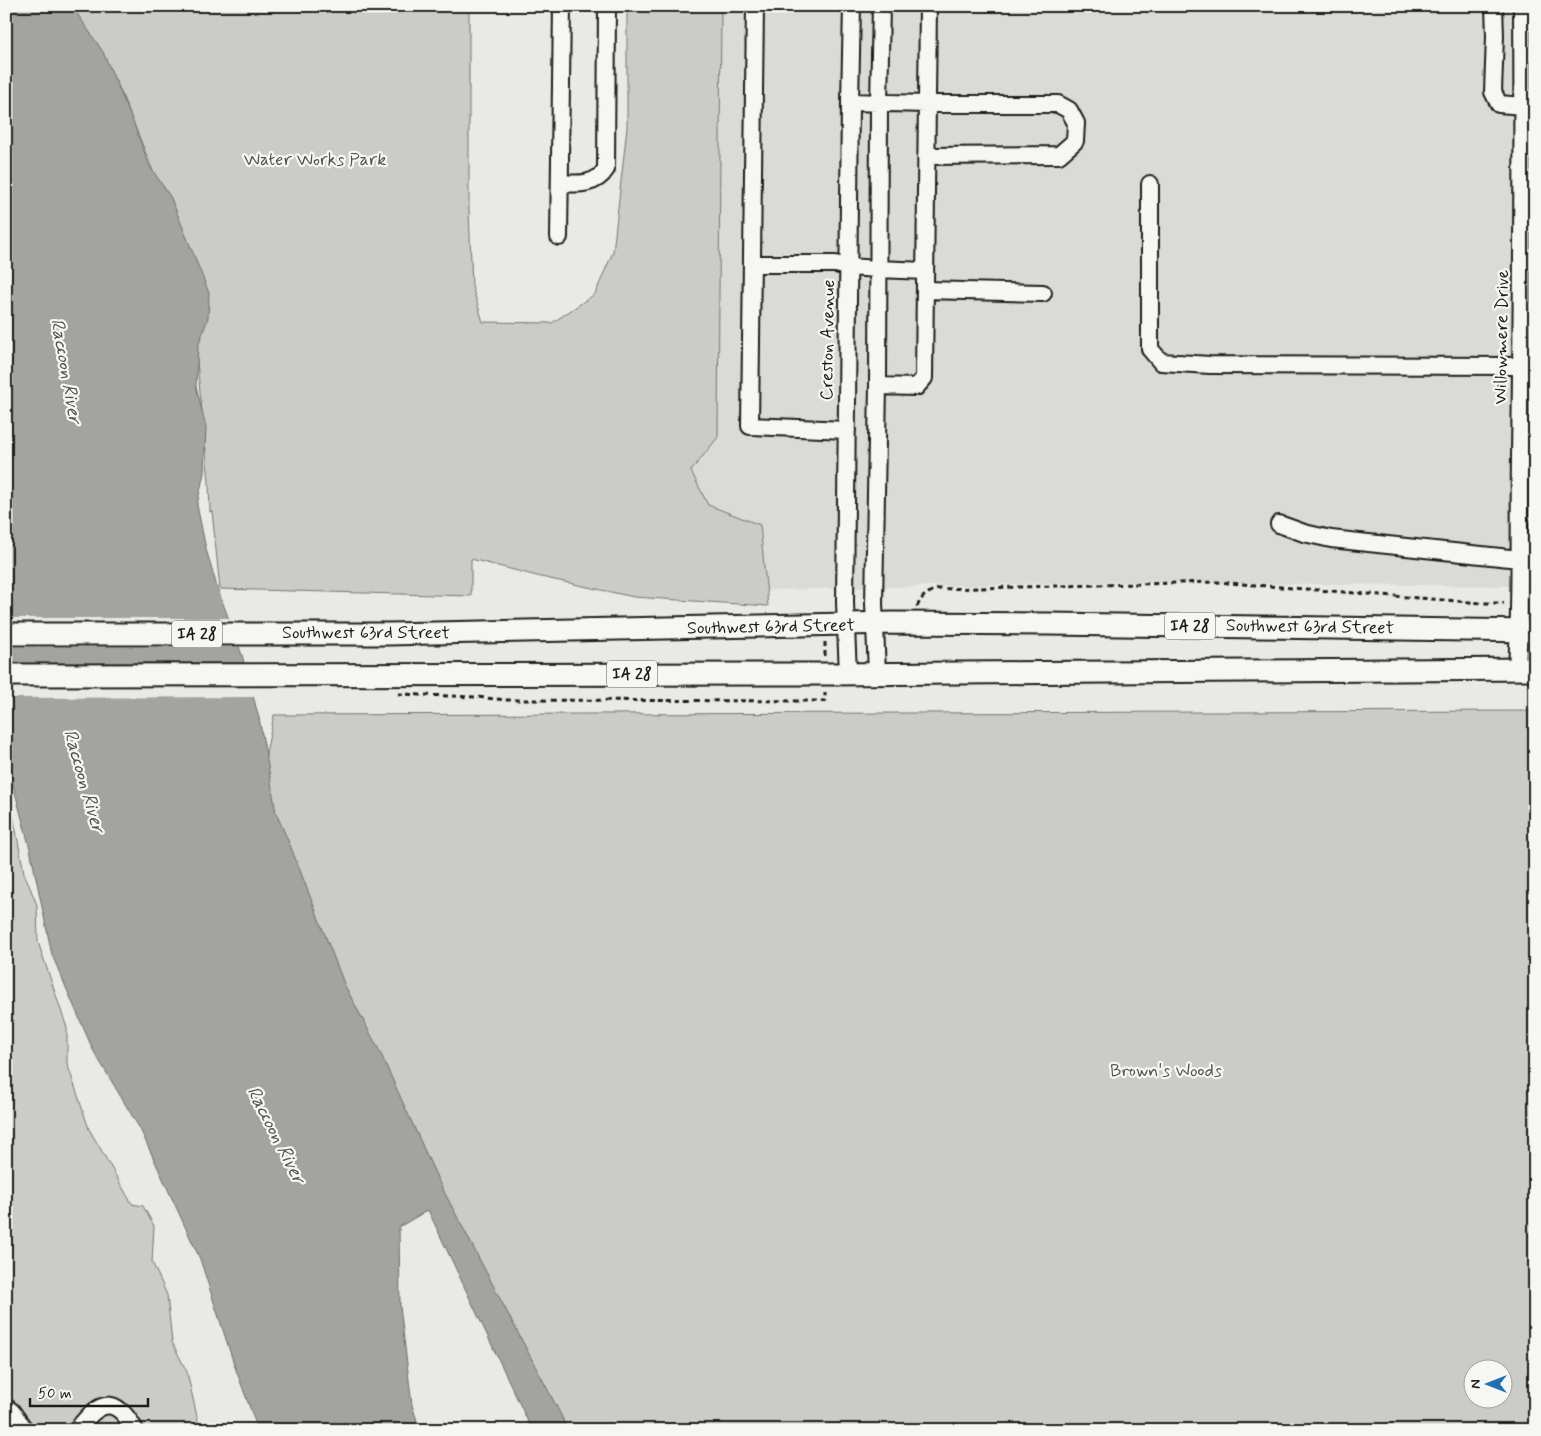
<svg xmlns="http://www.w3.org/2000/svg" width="1541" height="1436" viewBox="0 0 1541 1436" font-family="Mynerve,sans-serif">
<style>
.built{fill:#dadad6}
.green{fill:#cbcbc7;stroke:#747472;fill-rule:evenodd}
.water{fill:#a3a3a1;stroke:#6d6d6c}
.pier{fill:#e9e9e5}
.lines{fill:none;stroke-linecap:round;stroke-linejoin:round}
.minor-casing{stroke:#1c1c1c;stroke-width:20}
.major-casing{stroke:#1c1c1c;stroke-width:25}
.path{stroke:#1c1c1c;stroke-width:3;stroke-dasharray:5 4;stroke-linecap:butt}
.minor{stroke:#f6f6f2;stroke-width:16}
.major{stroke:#f6f6f2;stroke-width:21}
.labels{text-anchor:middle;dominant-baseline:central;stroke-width:4.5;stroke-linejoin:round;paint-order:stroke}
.shield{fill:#f6f6f2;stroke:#5d5d5c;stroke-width:1}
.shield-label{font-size:16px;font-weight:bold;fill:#1c1c1c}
.park-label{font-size:18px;fill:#51514f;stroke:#f6f6f2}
.street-label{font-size:18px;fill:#1c1c1c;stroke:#f6f6f2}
.water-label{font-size:19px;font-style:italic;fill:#525251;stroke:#f6f6f2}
</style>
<rect width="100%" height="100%" fill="#e9e9e5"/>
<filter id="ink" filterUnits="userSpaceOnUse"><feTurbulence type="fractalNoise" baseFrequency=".02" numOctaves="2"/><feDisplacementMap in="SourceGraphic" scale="10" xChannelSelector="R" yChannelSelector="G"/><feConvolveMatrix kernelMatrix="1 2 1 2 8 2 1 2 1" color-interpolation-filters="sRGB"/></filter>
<g filter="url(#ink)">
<path class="built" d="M638 6H1535V586L1102 582 638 593Z"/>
<path class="green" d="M19 6H469V210L472 286 483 322 552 323 595 294 613 252 627 128V6H721L718 437 691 471 708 505 760 525 768 606 634 597 541 577 471 559V596L220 589 212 511 210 512 209 482 186 252 116 80 46 61Z
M1535 711V1430H545L249 834 274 715ZM1474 1368H1504V1398H1474Z
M6 794 13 815 24 873 37 905 38 942 67 1028V1063L89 1129 132 1204 143 1206 154 1226 152 1262 167 1295 172 1342 187 1372 200 1430H6Z"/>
<path class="water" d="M6 6H72L103 52 134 124 149 165 171 198 209 293 208 318 198 346 196 386 206 427 204 473 197 505 206 549 217 587 242 655 259 718 271 782 276 813 290 845 345 986 379 1050 439 1182 561 1415 567 1430H532L428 1210 399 1227 400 1306 412 1405 420 1430H258L235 1367 200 1259 140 1129 93 1050 52 955 30 849 6 758Z"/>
<path class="pier" d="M6 618H231L242 647H6Z
M6 664H247L256 697 6 698Z"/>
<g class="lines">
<defs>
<path id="minor" d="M755 6 750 426 847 430
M1494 6 1495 36 1493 92 1499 104 1523 106
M850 102 927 104H1058L1069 110 1076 123 1075 141 1059 155 926 156
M560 183C577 184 596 186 606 169L607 6
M1150 184V349L1161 362 1210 365 1521 366
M559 237 562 6
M752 264H835L849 267 878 269 925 271
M925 290 1043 293
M878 386 916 387 924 378 928 6
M1279 524 1304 533 1331 539 1519 559
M1517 669C1521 599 1519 528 1520 457 1522 307 1523 157 1522 6
M877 673 874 603 878 386 879 103 881 6
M848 674 845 603 850 102 852 6
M6 1407 12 1412 25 1430
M77 1430C100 1400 115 1395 135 1430"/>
<path id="major" d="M6 634H388L892 623 1050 624 1535 631
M6 675 830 674 1535 669"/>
</defs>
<use href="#minor" class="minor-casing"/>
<use href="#major" class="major-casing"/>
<path class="path" d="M917 607C922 596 927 592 939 589L1217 582 1482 603H1504
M825 642V656
M398 694 475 697 507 700 825 701V692"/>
<use href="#minor" class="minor"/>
<use href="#major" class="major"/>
</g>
</g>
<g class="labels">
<g class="shield">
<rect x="1165" y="612.5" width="50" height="27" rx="4"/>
<rect x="172" y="620.5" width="50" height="27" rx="4"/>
<rect x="607" y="660.5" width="50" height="27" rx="4"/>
</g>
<g class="shield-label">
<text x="1190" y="626">IA 28</text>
<text x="197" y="634">IA 28</text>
<text x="632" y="674">IA 28</text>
</g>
<g class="park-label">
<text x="315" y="160">Water Works Park</text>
<text x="1166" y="1071">Brown's Woods</text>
</g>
<g class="street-label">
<text transform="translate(1502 337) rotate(-89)">Willowmere Drive</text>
<text transform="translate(828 340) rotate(-89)">Creston Avenue</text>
<text transform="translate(771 627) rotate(-1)">Southwest 63rd Street</text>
<text transform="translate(1310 627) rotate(1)">Southwest 63rd Street</text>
<text x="366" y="633">Southwest 63rd Street</text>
</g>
<g class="water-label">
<text transform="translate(66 371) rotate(80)">Raccoon River</text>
<text transform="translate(84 781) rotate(74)">Raccoon River</text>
<text transform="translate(276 1135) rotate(63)">Raccoon River</text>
</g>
</g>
<rect width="1541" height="1436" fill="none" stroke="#f6f6f2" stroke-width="25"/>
<rect x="12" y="12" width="1516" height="1411" fill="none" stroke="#1c1c1c" stroke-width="2" filter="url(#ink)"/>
<g transform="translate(1488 1384) rotate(270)"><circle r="24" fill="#f6f6f2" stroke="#9f9f9c"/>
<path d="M0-4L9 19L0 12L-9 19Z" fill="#1f6fb2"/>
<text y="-8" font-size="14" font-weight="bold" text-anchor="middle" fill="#1c1c1c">N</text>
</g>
<path d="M30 1398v8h118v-8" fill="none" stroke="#1c1c1c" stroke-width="2.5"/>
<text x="38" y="1398" font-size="15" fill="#1c1c1c" stroke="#f6f6f2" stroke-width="4" paint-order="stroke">50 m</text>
</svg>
